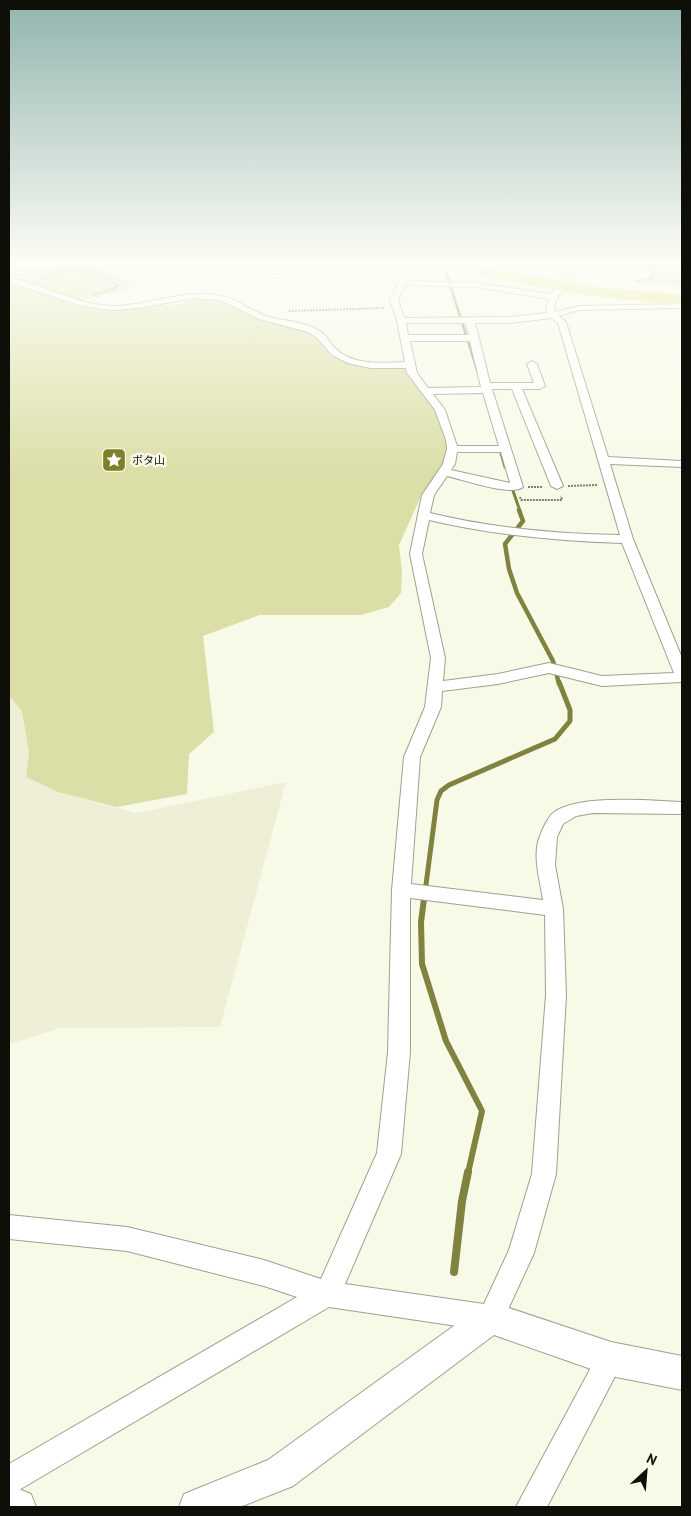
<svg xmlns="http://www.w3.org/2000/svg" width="691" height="1516" viewBox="0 0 691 1516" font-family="'PT Sans','Noto Sans JP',sans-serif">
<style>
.built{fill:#eeefd6}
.green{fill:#dbdea6}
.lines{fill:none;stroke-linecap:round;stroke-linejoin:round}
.stream-far5{stroke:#808240;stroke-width:2.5}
.stream-far4{stroke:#808240;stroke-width:3}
.stream-far3{stroke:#808240;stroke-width:4.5}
.stream-far2{stroke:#808240;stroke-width:5}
.stream-far1{stroke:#808240;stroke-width:6}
.stream{stroke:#808240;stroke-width:8}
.service-casing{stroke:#9fa090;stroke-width:5}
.minor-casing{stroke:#9fa090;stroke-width:2}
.tertiary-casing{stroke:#9fa090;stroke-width:2}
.trunk-casing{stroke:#ddd;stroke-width:2}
.path{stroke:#7e7f73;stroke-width:2;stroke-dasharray:2 1;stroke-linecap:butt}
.service{stroke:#fff;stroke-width:4}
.minor{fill:#fff;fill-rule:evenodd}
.tertiary{fill:#fff;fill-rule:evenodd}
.trunk{fill:#dedf56;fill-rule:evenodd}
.labels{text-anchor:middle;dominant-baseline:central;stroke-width:5;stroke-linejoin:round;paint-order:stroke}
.far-poi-label{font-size:11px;fill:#0f0f09;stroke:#f8fae8;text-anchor:start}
</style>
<rect width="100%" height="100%" fill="#f8fae8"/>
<path class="built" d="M9 696 22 711 29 754 26 777 58 792 137 813 286 782 220 1027 61 1028 9 1044Z"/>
<path class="green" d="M9 265H90L132 284 126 285 129 289 80 301 9 279Z
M647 265H682V286L636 283 637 280 648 279 651 277Z
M9 283 62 300 106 310 181 304 194 297 210 299 239 308 255 318 302 330 314 336 330 355 337 358 357 365 371 367H404L423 396 437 411 447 443V452L442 467 422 494 399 545 402 572 401 593 389 607 361 615H259L203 636 214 732 189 754 187 794 117 807 58 792 26 777 29 753 22 711 9 696Z"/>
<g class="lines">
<path class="stream-far5" d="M446 272 466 335
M468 341 478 373"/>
<path class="stream-far4" d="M499 446 505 467
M511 485 520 511"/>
<path class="stream-far3" d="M519 510 523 521 505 544 509 569 517 593 553 661 559 684"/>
<path class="stream-far2" d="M424 900 437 800 441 791 449 785 555 739 570 721V710L559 682"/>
<path class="stream-far1" d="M424 899 421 922 422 964 446 1041 482 1111 468 1173"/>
<path class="stream" d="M454 1272 462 1201 468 1172"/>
<defs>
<path id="service" d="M194 265 189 268 192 275 210 291
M578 272 587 275"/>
<path id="minor" d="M244 265H254L276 275 286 273 308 265H320C296 280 267 284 244 265Z
M407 265H415L407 281 477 283 551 294 573 272 561 265H571L576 268 635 265 621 271 582 272C572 283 551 295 555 312L579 306 682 304V308L579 310 559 316 566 322 608 457 682 461V467L610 464 633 539 682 658V682L602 686 549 673 498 684 442 691 441 707 420 757 411 884 543 900C540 880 532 855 540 836 542 830 547 820 551 815 572 793 652 801 682 802V814L593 813 576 816 563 824 557 837 555 865 563 909 566 995 556 1174 534 1253 500 1327 491 1331 329 1307 19 1490 9 1495V1464L297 1297 264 1286 127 1251 9 1239V1215L127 1227 264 1260 321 1279 377 1153 388 1052 392 890 404 757 425 707 431 658 410 554 422 495 443 464 447 449 446 440 435 410 407 373 406 368H370L348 363 332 355 316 337 308 332 259 319 220 300 193 298 139 308 111 310 82 306 9 282V278C43 284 76 305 112 306 149 306 184 288 221 296 237 299 250 310 266 316 283 321 302 321 318 330 326 334 329 343 336 349 354 366 383 363 405 362L397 321 390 300ZM405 285 477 287 549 299 546 309 547 313 510 317 404 318 398 300ZM551 318 558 323 620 535C556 534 492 528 430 513L434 495 447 476C461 479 512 497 523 487L492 389H512L551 486 557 489 563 486 522 389H540L545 386 537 364 532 361 527 364 534 383H490L475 323H510ZM406 323H466L469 335H408ZM410 341H470L481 387 428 388 417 373ZM483 393 499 446H457L445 410 433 394ZM457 452H501L510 483 451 470 455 464ZM429 520C492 535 557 541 622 543L674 673 602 676 549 663 498 674 443 681 445 658 422 554ZM410 898 545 915 546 995 532 1174 509 1250 484 1304 345 1284 401 1154 410 1052Z
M611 1346 621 1349 624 1359 547 1507H516L601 1349Z"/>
<path id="tertiary" d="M491 1302 611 1342 682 1356V1390L611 1376 494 1335 293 1486 240 1507H179L184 1494 268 1460 480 1307Z
M9 1485 31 1494 36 1507H9Z"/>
<path id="trunk" d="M450 265H474L597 288 682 295V303C605 300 527 286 452 268Z"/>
</defs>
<use href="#service" class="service-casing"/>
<use href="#minor" class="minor-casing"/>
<use href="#tertiary" class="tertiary-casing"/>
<use href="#trunk" class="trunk-casing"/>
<path class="path" d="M17 270 93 269 100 272H58L45 276 47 280
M93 273 118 285 115 288 93 295
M635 281 651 279 653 275 652 265
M289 311 385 308
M568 486 597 485
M528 487H542
M520 497 521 500H562L561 496"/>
<use href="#service" class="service"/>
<use href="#minor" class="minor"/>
<use href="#tertiary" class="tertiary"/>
<use href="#trunk" class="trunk"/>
</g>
<linearGradient id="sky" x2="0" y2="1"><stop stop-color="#92b4ae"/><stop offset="0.55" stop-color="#fcfdf5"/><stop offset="1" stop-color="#fcfdf5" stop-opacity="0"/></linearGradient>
<rect width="691" height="478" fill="url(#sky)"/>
<defs>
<symbol id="sight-square" viewBox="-11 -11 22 22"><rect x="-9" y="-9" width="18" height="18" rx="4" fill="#7e7f28" stroke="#f8fae8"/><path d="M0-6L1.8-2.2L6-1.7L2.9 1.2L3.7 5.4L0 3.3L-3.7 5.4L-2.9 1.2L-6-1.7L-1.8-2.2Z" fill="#fff"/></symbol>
</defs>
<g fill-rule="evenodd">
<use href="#sight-square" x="100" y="446" width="28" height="28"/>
</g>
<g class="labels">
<g class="far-poi-label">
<text x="132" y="460">ボタ山</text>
</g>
</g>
<rect width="691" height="1516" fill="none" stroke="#0f0f09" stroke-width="20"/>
<g transform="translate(646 1471) rotate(26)" stroke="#f8fae8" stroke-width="4" paint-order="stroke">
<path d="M0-4L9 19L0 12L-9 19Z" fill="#0f0f09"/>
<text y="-8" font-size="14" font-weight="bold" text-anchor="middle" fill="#0f0f09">N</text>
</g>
</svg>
